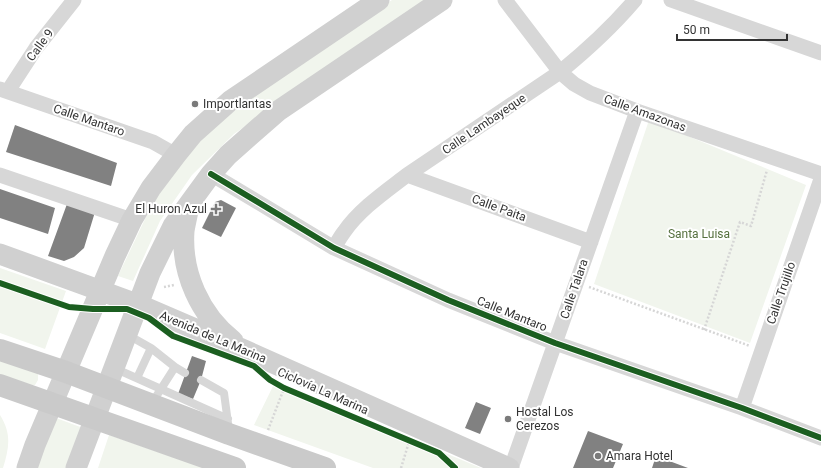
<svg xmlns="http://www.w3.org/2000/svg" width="821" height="468" viewBox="0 0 821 468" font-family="Roboto,sans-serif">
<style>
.green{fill:#f1f5ed}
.building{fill:#818181}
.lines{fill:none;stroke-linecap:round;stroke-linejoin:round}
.path{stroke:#d6d6d6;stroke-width:2.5;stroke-dasharray:2 2;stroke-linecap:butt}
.service{stroke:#d7d7d7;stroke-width:8}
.minor{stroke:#d7d7d7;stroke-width:15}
.secondary{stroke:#d0d0d0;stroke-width:21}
.primary{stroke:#cacaca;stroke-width:22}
.cycleway-casing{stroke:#fff;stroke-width:8}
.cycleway{stroke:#1b5e20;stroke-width:6}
.poi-dot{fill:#7a7a7a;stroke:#fff;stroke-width:1.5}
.labels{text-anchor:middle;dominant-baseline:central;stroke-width:4;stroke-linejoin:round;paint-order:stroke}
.street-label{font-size:12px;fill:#333;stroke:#fff}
.poi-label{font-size:12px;fill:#333;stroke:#fff;text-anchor:start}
.park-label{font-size:12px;fill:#56703f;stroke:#fff}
</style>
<rect width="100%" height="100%" fill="#fff"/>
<path class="green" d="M392 0H425L234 134 192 175 160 221 133 281 118 276 164 179 210 129 293 68Z
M649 120 806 185 750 343 594 284Z
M0 268 66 291 45 349 0 333Z
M0 358 38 373V380L35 385H30L0 375Z
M275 382 481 468H373L254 425Z
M0 415C12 434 9 448 3 468H0Z
M56 418 83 428 67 468H35Z
M109 435 204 468H98Z"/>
<path class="building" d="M15 125 117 163 111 186 6 152Z
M0 189 55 208 48 234 0 218Z
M221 200 236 208 221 237 202 228 215 202Z
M67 204 95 212 84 248 74 257 64 261 48 256Z
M192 356 206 361 201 380 193 399 178 394Z
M476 402 491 408 480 434 465 428Z
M588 431 623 444 613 468H573Z
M656 456 688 468H652Z"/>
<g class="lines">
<path class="path" d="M164 287 174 285
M589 287 750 346
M704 330 740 222 751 226 767 170
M268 430 285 386
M401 468 409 442"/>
<path class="service" d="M128 335 151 348 175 367
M114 368 228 419
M137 378 151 348
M201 380 224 393 228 423
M152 403 175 367 185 373"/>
<path class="minor" d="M505 0 560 72 574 84 590 93 637 111 821 174
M671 0 821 53
M0 89 153 142 176 155
M8 91 36 48 74 0
M211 174 334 248 448 300 555 343 742 408 821 438
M0 175 132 220
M407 175 591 242
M334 248C337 243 340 237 344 232 360 209 385 192 407 175L560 72C587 50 613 26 635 0
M742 408 821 179
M511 468 637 111"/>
<path class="secondary" d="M188 210C187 217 185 224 184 231 181 273 200 315 233 341
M0 254 137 304 244 350 509 468
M27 468 35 445 115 256 132 220 151 188 176 155 193 134 230 101 379 0
M76 468 150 273 173 226 211 174 228 155 278 111 442 0"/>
<path class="primary" d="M0 350 66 372 229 434 325 468
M0 385 235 468"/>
<defs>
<path id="cycleway" d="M211 174 334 248 448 300 555 343 742 408 821 438
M0 283 69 307 93 309H127L149 318 173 336 254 366 270 380 284 388 439 453 455 468"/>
</defs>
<use href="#cycleway" class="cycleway-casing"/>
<use href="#cycleway" class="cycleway"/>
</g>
<g class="poi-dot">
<circle cx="195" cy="104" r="4"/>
<path d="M214 203h4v4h4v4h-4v4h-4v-4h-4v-4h4z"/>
<circle cx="508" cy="419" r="4"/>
<circle cx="598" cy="456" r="4"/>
</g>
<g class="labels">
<g class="street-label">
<text transform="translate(40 45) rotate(-54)">Calle 9</text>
<text transform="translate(645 113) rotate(20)">Calle Amazonas</text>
<text transform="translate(89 120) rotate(19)">Calle Mantaro</text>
<text transform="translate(484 124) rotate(-34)">Calle Lambayeque</text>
<text transform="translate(499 208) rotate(20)">Calle Paita</text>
<text transform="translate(574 289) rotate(-71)">Calle Talara</text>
<text transform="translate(781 293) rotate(-71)">Calle Trujillo</text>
<text transform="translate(512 314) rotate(22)">Calle Mantaro</text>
<text transform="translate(213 337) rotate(23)">Avenida de La Marina</text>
<text transform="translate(323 391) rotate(24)">Ciclovía La Marina</text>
</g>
<g class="poi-label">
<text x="203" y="104">Importlantas</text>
<text x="207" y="209" text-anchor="end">El Huron Azul</text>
<text x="516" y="412">Hostal Los<tspan x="516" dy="14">Cerezos</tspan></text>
<text x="606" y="456">Amara Hotel</text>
</g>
<g class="park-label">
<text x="699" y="234">Santa Luisa</text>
</g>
</g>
<path d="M677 34v6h110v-6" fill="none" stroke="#333333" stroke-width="2"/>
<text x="683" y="34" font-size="12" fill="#333333" stroke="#ffffff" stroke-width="3" paint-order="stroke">50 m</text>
</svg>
